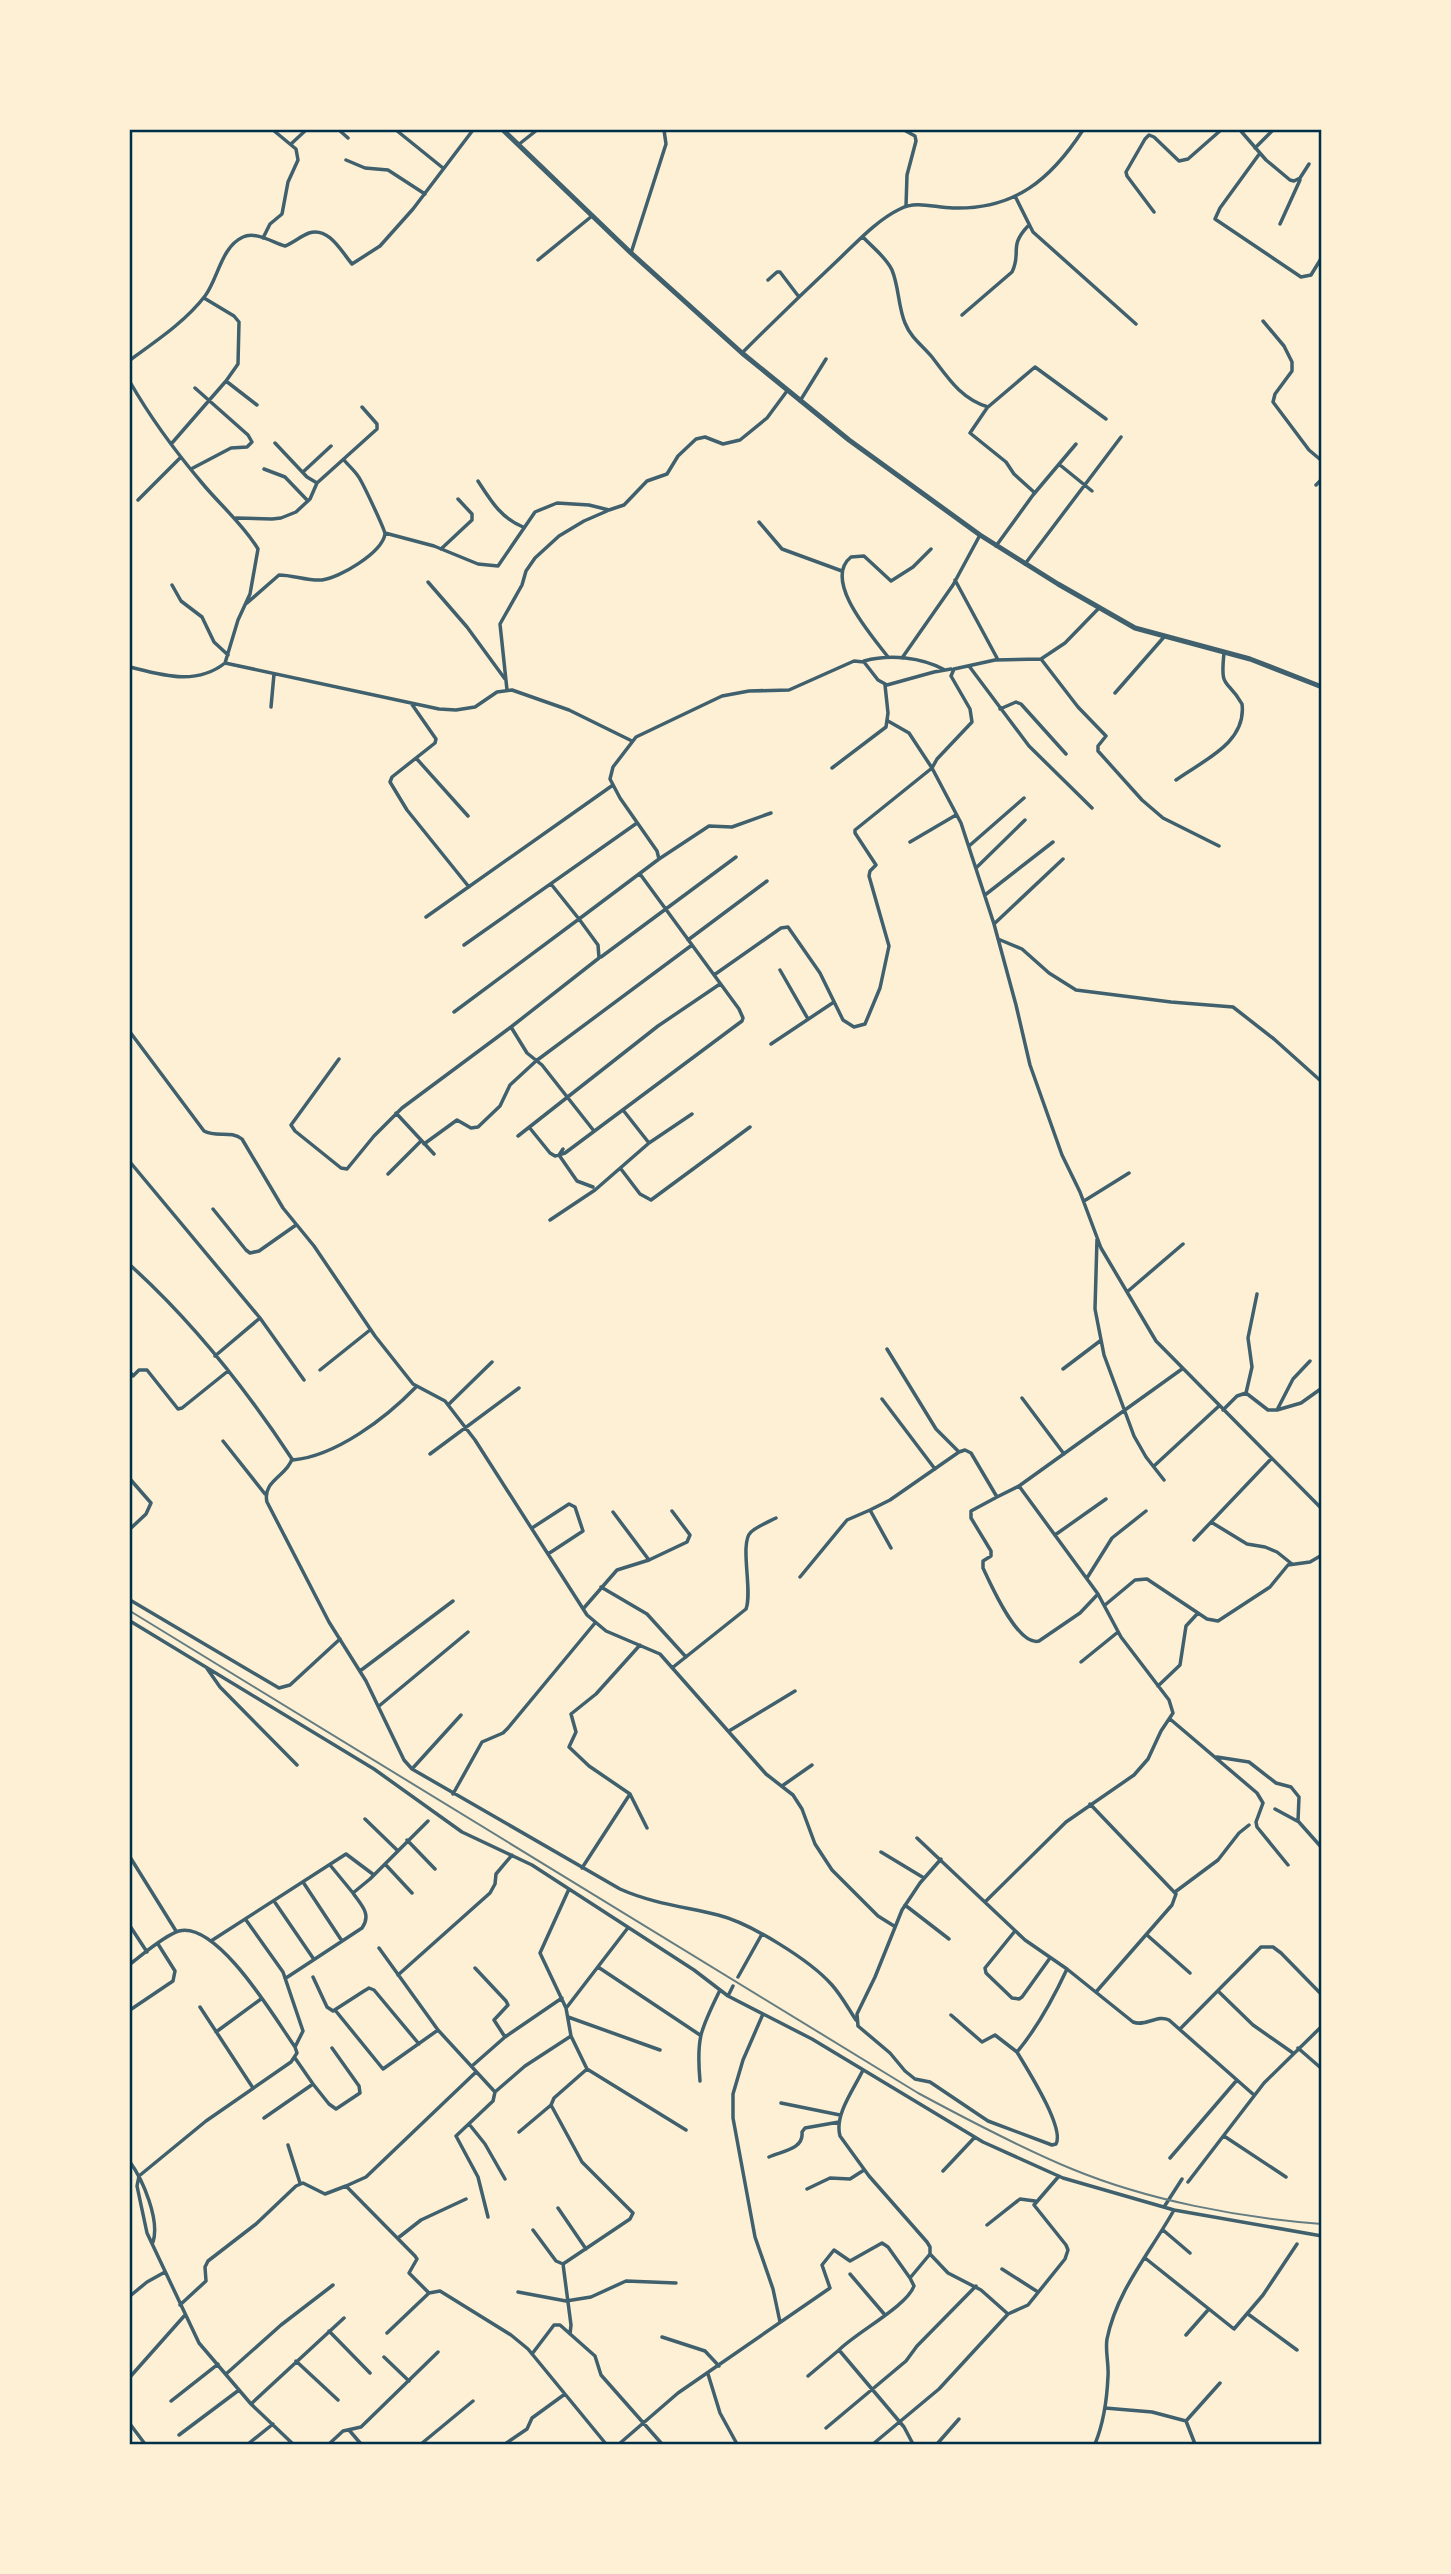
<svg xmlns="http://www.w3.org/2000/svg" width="1451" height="2574" viewBox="0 0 1451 2574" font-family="'Alegreya Sans',sans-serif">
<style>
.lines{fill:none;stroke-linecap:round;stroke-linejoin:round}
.minor{stroke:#3f606c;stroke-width:3.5}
.tertiary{stroke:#3f606c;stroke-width:5}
.rail{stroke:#657d81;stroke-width:2}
.neatline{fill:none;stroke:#003049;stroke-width:2.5}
</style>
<rect width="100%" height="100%" fill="#fdf0d5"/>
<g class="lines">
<path class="minor" d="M339 130 348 138
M396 130 443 168
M904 130 915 136 916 141 907 175 906 206
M1240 130 1266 160 1290 180 1294 181 1300 178 1309 164
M291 144 306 130
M518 145 537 130
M1255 148 1273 130
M1260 153 1220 208 1215 219 1301 277 1311 275 1322 257
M346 160 365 168 388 170 425 194
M1015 196 1033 232 1136 324
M1154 212 1127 176 1126 172 1145 139 1149 135 1154 137 1179 161 1188 159 1221 130
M1280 224 1300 180
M863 237C872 247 886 257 892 270 899 287 898 306 905 323 911 338 922 345 932 357 948 378 961 399 988 407L1035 367 1106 419
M263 238 270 224 282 214 288 182 298 160 296 149 273 130
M631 253 666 144 664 130
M538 260 592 216
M768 280 777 272H780L799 297
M204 298 234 316 239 322 238 364 226 381
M962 315 1012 272C1022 252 1008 247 1028 226
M1263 321 1284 346 1292 362V371L1275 394 1273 402 1309 450 1322 461
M742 353C774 321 806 290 838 260 857 242 877 220 900 209 917 200 935 208 953 208 1015 210 1051 179 1083 130
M130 360C156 341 185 322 205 296 218 279 221 247 243 237 255 231 272 242 285 246 293 243 301 236 309 233 329 227 341 251 352 264L380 246 413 209 473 130
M130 382C150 417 175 451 202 483 220 505 243 524 258 549L250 594 238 620 225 663C196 686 162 675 130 667
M800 401 826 359
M987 408 970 433 1006 462 1014 474 1035 493
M172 443 226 381 257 405
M275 443 307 477 317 483
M1060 465 1092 491
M191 469 231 448 247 447 252 442 248 435 195 388
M264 469 285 477 308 501
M303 472 331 446
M478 481C491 501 501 518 523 527
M1316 485 1322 479
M138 500 181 457
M236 518 272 519 281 518 296 512 310 499 317 483 377 429V424L362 407
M759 522 782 549 842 571
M385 533 434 546 478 564 498 566 535 512 557 503 589 505 609 510 624 505 647 481 667 474 678 456 696 439 705 437 723 444 740 440 767 418 787 391
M996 546 1033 495 1076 444
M441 549 472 520V514L458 499
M1025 564 1121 437
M955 580 997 658
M428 582 467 627 505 679
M172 585 181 601 202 617 214 642 228 655
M247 603 279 575C293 575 307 581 322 580 339 578 382 553 385 534 385 530 362 481 358 476 354 470 348 465 344 460
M1099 608 1065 643 1041 659 995 660 954 669 951 676 970 709 972 722 937 759 932 768 961 823 994 924 1016 1005 1030 1065 1062 1155 1080 1192 1101 1248 1156 1341 1322 1509
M888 657C872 636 822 580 851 557L864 556 891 581 913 567 931 549
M902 658 953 585 980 535
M1041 659 1078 707 1106 736 1098 746V751L1142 800 1163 818 1219 846
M864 661C890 654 921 657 945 670
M225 663 439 709 456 710 475 707 497 692 512 690 569 710 632 741
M969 666 1029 746 1092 808
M507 690 500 624 522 585 526 571 535 558 559 536 584 521 607 511
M1115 693 1164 637
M411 703 436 739 435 743 392 777 390 782 407 810 469 887
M271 707 274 674
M1000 709 1016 702 1021 704 1066 754
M416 758 468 816
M832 768 886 727 888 713 885 685
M1176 780C1202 761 1247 743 1242 704 1227 677 1220 692 1224 653
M910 842 956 815
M969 846 1024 798
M659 859 709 826 732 827 771 813
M976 868 1025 820
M985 895 1053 842
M426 917 613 785
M994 924 1063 859
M998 939 1022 949 1049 973 1076 990 1171 1002 1233 1007 1274 1039 1322 1082
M688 940 767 881
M464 945 637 823
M601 957 736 857
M780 970 808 1019
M714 975 781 928 788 927 820 973 843 1020 854 1027 865 1024 880 988 889 946 869 876 870 871 876 865 855 833V830L932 768 909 733 888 721
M454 1012 579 919 551 884
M130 1032 204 1131C216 1138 231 1130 242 1139L283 1208 314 1246 375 1336 413 1384 445 1401 475 1440 587 1615 606 1631 660 1654 766 1774 793 1795 802 1809 815 1844 832 1870 878 1916 894 1926
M771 1044 834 1002
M339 1059 291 1125 295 1131 341 1168 347 1169 374 1136 402 1108 511 1027
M396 1113 434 1154
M529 1127 550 1153 555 1156 565 1153 742 1021 743 1018 739 1009 640 874
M594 1131 542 1065 527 1053 511 1027 599 958 598 945 579 919 659 859 657 851 620 798 610 779 613 767 636 737 722 696 749 691 789 690 854 661 864 662 878 680 887 685 934 672 951 669
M518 1136 658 1026 720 984
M649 1143 692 1114
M424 1144 457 1120 471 1128 478 1127 500 1106 510 1085 536 1061 692 945
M563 1149 559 1155 577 1181 593 1187
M130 1162 260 1318
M621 1169 640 1194 651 1200 750 1127
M388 1174 421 1141
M1084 1201 1129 1173
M213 1209 246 1250 250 1253 259 1251 296 1225
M550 1220 595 1190 649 1143 623 1110
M1097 1239 1095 1309 1104 1355 1134 1436 1146 1457 1164 1480
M130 1265C192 1321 246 1389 292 1459 287 1476 262 1481 267 1502L329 1622 366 1681 404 1760 412 1769 620 1889C651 1903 685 1907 718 1915 750 1923 810 1960 832 1985 841 1995 848 2008 856 2020
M1127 1292 1183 1244
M887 1349 936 1429 959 1452
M215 1356 260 1318 304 1380
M1063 1369 1100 1341
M320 1370 370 1330
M130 1372 133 1376 139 1370H147L178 1409 182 1408 228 1371
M1246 1393 1252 1367 1248 1338 1257 1294
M1022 1398 1064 1454
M882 1399 935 1469
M448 1405 492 1362
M1223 1410 1237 1396 1246 1393 1268 1410H1277L1293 1379 1310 1361
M1277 1410 1301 1403 1322 1388
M223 1441 265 1494
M430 1454 519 1388
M293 1460C336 1456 386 1418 416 1387
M1154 1466 1219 1406
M130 1479 151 1503 146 1514 130 1529
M997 1497 971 1511V1518L991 1551V1556L983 1561V1568C991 1585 1018 1647 1039 1641L1080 1613 1098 1594
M613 1512 649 1560
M1211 1522 1247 1544 1265 1547 1277 1552 1292 1564
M532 1528 569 1504 575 1507 583 1531 548 1554
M1055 1535 1106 1499
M1194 1540 1271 1459
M891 1548 870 1510 890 1500 959 1452 965 1450 971 1453 997 1497 1019 1486
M800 1577 847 1520 870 1510
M1087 1578 1112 1538 1146 1511
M601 1587 647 1614 686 1657
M130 1600 279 1688 290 1685 340 1639
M1105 1605 1135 1580 1147 1579 1207 1619 1218 1621 1270 1587 1288 1565 1310 1562 1322 1555
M583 1609 617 1570 649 1560 687 1542 690 1535 672 1511
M130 1621 374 1769 462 1832 532 1865 694 1970 728 1996 812 2039 983 2142 1063 2178 1174 2210
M640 1645 596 1694 571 1714 576 1732 569 1747 589 1766 630 1794 647 1828
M1081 1662 1118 1632
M206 1667 220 1687 297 1765
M672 1668 746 1609C753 1591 739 1543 751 1532 758 1526 768 1522 776 1518
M360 1671 453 1601
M1158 1686 1180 1665 1186 1626 1198 1613
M379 1706 468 1632
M1170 1719 1257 1793 1263 1803 1256 1822 1257 1827 1288 1865
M729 1731 795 1691
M1217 1757 1249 1762 1276 1783 1291 1787 1299 1797 1298 1821 1322 1848
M412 1769 461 1715
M782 1786 812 1765
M453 1794 482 1742 503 1733 508 1728 595 1623
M1090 1804 1176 1894 1172 1905 1096 1992
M1275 1809 1299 1822
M365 1819 397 1850
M917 1838 1025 1940 1067 1969 1133 2022C1146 2027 1157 2014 1169 2020L1254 2095
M407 1840 435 1869
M881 1852 924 1878
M130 1857 176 1931
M941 1859 920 1883 902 1910 875 1977 857 2014 858 2026 890 2053 905 2071 915 2079 930 2082 988 2121 1052 2145 1056 2144C1065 2128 1027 2069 1017 2052 1038 2027 1053 1999 1067 1969
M385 1864 412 1893
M330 1865 353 1893
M582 1868 630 1794
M303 1882 342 1941
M569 1889 540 1953 566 2008 571 2036 587 2069 686 2130
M1175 1892 1218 1860 1239 1833 1249 1825
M274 1901 313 1958
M985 1902 1066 1822 1134 1775 1148 1759 1161 1731 1173 1713 1169 1700 1121 1637 1098 1594 1019 1486 1182 1369
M905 1905 949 1939
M130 1926 147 1952
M1015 1931 985 1968 986 1973 1012 1998 1019 1999 1022 1997 1050 1958
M1147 1935 1190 1973
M211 1941 346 1854 374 1875
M379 1948 438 2030 495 2092 493 2101 456 2136 478 2177 488 2217
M130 1964C142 1955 165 1935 179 1931 218 1921 276 2020 295 2047L303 2031 283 1972 246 1920
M598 1967 700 2035
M475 1968 506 2001 508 2005 494 2020 505 2037
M398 1975 490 1893 495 1884 496 1874 512 1855
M313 1977 327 2007 333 2011 364 1991 369 1988 374 1990 419 2044
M738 1977 762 1934
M286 1978 362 1928C372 1914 361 1905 353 1893L370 1879 428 1821
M1218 1991 1253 2025 1293 2053
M728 1996 733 1986
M200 2007 253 2088
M567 2007 627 1929
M130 2010 173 1981 175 1971 158 1944
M335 2010 383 2069 438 2030
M763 2014 743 2060 733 2094V2118L755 2237 773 2289 780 2322
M951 2015 982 2042 995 2035 1017 2052
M568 2017 660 2050
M1180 2029 1261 1947H1273L1281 1953 1322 1995
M216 2032 261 1999
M1298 2048 1322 2069
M472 2066 505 2037 562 1998
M863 2070C854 2089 834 2115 840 2136L869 2176 927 2242 930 2247V2254L910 2278 914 2286C907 2306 857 2332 839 2350L904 2427 913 2444
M700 2081C696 2037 701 2029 720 1990
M313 2084 329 2104 336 2109 360 2093 359 2086 332 2048
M495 2092 525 2066 571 2036
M781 2103 840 2115
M264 2118 313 2084 295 2058
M469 2124 485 2144 505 2179
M519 2132 551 2105
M1224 2136 1286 2177
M288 2145 300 2183
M769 2157C783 2151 804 2149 802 2132L805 2128 839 2122
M1170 2158 1237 2080
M130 2162C143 2180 160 2220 153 2242
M943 2171 975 2137
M1188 2182 1264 2083 1322 2026
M807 2189 830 2178 850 2179 864 2170
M1164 2207 1182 2179
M558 2208 586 2249
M987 2225 1020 2199 1035 2201
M533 2230 556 2261 563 2264
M1163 2230 1190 2253
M398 2238 421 2220 466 2199
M930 2254 948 2273 981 2290 1008 2314
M1145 2258 1234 2329 1263 2295 1297 2244
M1002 2269 1038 2292
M850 2274 885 2315
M518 2292 566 2301 591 2297 626 2281 676 2283
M429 2293 409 2273 417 2259 415 2256 346 2186 366 2177 476 2072
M130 2296 147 2282 165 2272
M180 2305 206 2281 205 2267 208 2261 256 2224 296 2186 303 2183 325 2194 346 2186
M1248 2314 1297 2350
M329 2331 370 2373
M387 2333 429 2293 440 2291 511 2335 528 2349 606 2444
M570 2334 571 2325 563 2264 630 2219 633 2213 582 2162 551 2105 554 2098 587 2069
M1186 2335 1208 2310
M662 2337 705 2351 719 2366
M532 2354 554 2325H560L595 2356 601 2375 662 2444
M384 2357 409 2381
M296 2361 338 2400
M226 2374 281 2325 333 2285
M708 2374 720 2413 737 2444
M808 2376 839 2350
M130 2377 185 2315
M171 2401 218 2364
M251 2404 344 2318
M1105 2408 1152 2412 1186 2421 1220 2383
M1186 2421 1195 2444
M130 2424 145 2444
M826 2428 906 2361 917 2346 976 2286
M349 2430 361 2444
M179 2435 239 2390
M248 2444 273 2424
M293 2444 251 2404 199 2343 147 2233 137 2186 139 2176 206 2121 291 2062 297 2053 295 2047
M329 2444 343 2431 361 2427 438 2352
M421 2444 473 2401
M505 2444 527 2429 532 2418 565 2394
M619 2444 678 2393 830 2288 822 2265 834 2250 850 2261 882 2243 888 2247 910 2278
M873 2444 939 2389 1008 2314 1028 2305 1065 2259 1068 2250 1066 2245 1034 2205 1059 2176
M937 2444 959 2419
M1095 2444C1104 2422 1107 2400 1108 2376 1109 2364 1105 2351 1107 2339 1117 2290 1150 2253 1174 2210L1322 2236"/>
<path class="tertiary" d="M503 130 631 253 742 353 849 440 980 535 1058 584 1135 628 1250 659 1322 687"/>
<path class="rail" d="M130 1611 918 2093C968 2120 1019 2147 1072 2169 1147 2200 1240 2218 1322 2224"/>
</g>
<rect width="1451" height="2574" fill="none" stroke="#fdf0d5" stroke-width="262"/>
<rect x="131" y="131" width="1189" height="2312" class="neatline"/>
</svg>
